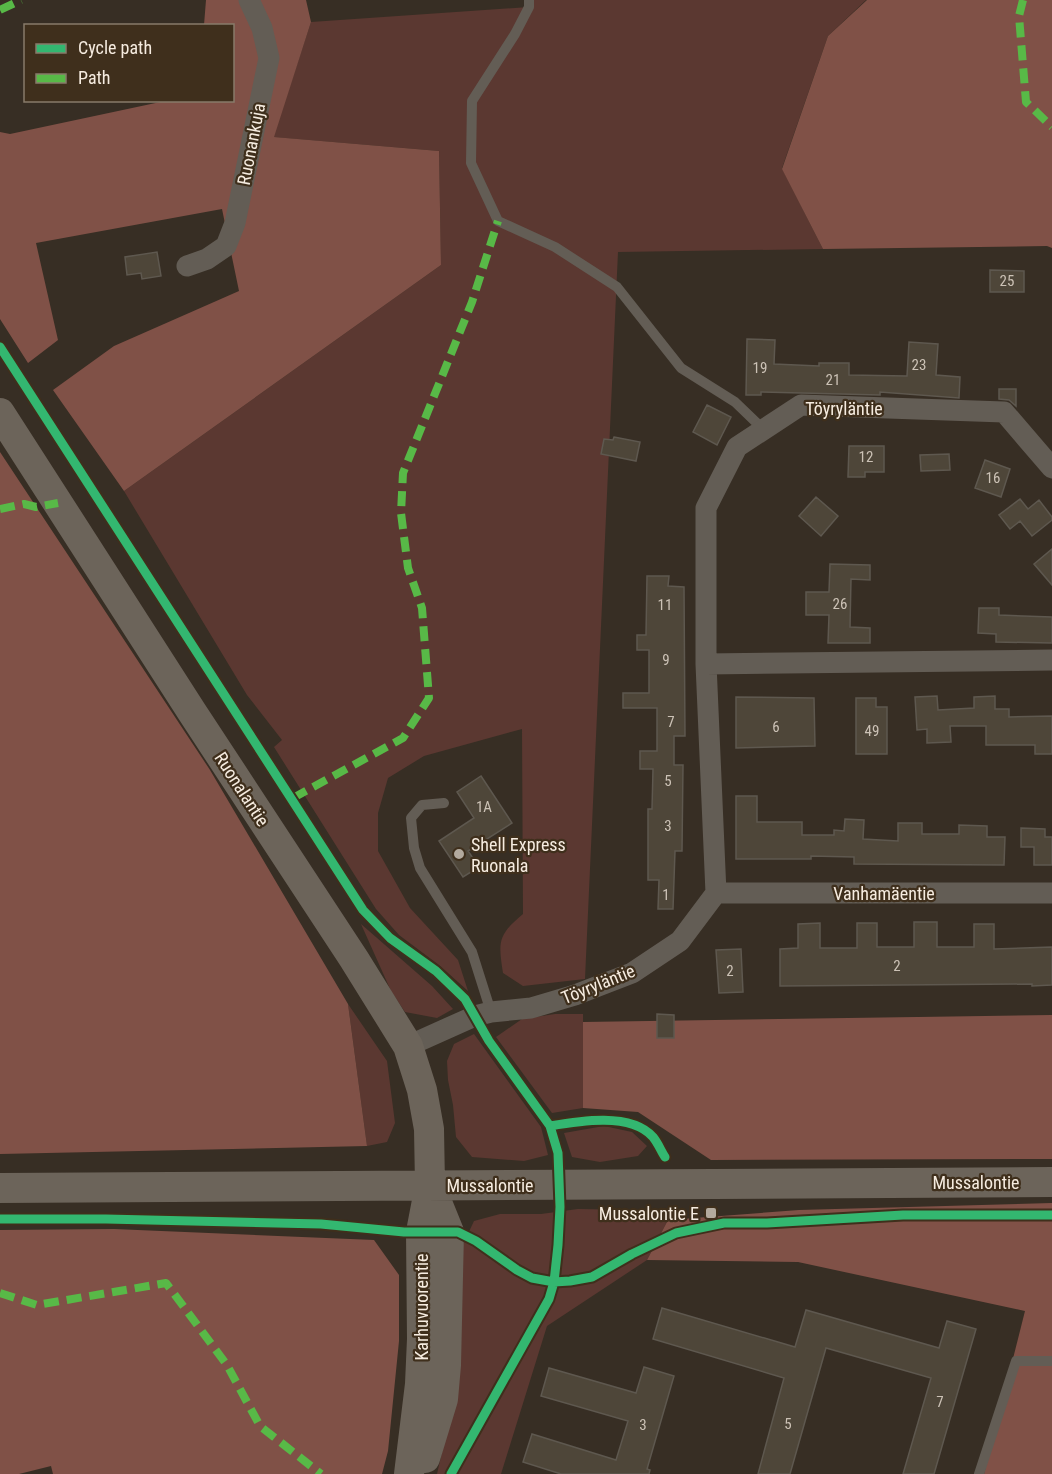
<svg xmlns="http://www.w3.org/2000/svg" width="1052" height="1474" viewBox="0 0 1052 1474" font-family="'Roboto Condensed',sans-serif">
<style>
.green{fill:#5b3831}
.forest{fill:#805147}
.building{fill:#4e4639;stroke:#5e584f;stroke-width:1.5}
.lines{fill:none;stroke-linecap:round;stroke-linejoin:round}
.lane{stroke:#635d55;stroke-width:10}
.street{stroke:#635d55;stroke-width:21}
.secondary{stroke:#6c645a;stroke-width:30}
.quiet{stroke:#58b947;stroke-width:8;stroke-dasharray:15 8;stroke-linecap:butt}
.cycleway-casing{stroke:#3f2f1c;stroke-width:13}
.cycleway{stroke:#33b770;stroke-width:9}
.poi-dot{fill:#b3aa9e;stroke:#3f2f1c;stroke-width:2}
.labels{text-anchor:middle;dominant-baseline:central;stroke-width:4.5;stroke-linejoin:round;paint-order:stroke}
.number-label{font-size:15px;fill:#ccc2b6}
.street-label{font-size:18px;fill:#f6ece0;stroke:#3f2f1c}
.poi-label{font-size:18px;fill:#f6ece0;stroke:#3f2f1c;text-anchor:start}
</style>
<rect width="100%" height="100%" fill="#372e24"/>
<path class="green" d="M527 0H866L828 36 782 168 823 249 618 252 585 979 523 986 503 973C498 941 498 935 523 914L522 729 424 756 388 778 378 813V851L410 908 458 960 468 991 439 965 399 935 376 909 274 747 282 740 247 695 124 491 441 265 439 151 273 137 311 22 529 7Z
M361 924 432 986 453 1009 437 1018 405 1012 391 991Z
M348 1004 387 1061 395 1123 387 1142 367 1146Z
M555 1014H583V1108L552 1113 496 1037 522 1019Z
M474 1034 541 1127 548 1155 524 1161 472 1157 456 1137 453 1105 448 1080 447 1061 454 1044Z
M604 1126 632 1132 647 1146 638 1156 600 1162 572 1157 564 1133Z
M578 1209 633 1210 668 1220 647 1260 547 1326 501 1474H437L459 1378V1253L474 1221 500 1214H541Z"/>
<path class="forest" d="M206 0H306L311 22 274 137 439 151 441 265 124 491 53 390 114 346 239 291 222 209 36 243 58 340 28 363 0 319V132L10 134 165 101 232 100V26L204 25Z
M867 0H1052V248L1047 246 823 249 782 169 828 36Z
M0 452 210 770 348 1004 367 1146 0 1154Z
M1052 1015V1159L711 1160 638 1112 583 1108V1022Z
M1052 1203V1474H984L1025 1311 798 1262 647 1260 668 1220 799 1210Z
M114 1229 374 1240 399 1275V1341L388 1451 382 1474H53L51 1466 19 1474H0V1230Z"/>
<path class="building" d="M157 252 161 276 142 279 141 273 127 275 125 257Z
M990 270 1024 271V292H990Z
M747 339 775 340 774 364 819 366V363H849V375L907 376 909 342 938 344 936 375 960 377 959 398 880 392V395L761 392V395H746Z
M999 389H1016V406L1009 400 999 399Z
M707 405 731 417 717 445 693 432Z
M614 437 640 442 636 461 601 454 604 439 613 440Z
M849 446H884V472H865V477H848Z
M949 454 950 470 921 471 920 455Z
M985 460 1010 469 1001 497 975 488Z
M816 497 838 516 821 536 799 516Z
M1020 499 1028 509 1039 500 1052 517V520L1032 536 1020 521 1010 529 999 515Z
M1052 549V585L1034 564Z
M830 564 870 565V580L851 579 850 627 870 628V643H828L829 615H806V592H829Z
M647 576H669L668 586 684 587 685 736H674V765H683L682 851H675L673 909H658L659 880H648V809H652L653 769H640V751H657V708H623V693H649V650H637V635H646Z
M979 608H999V615L1052 617V643L996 642V634L978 633Z
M937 696 938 710 974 708V697L995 696V709H1009V717L1052 716V754H1035V745H986V726H950L951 742 927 743V729L917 730 915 697Z
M736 697 814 698 815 746 736 748Z
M856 698H876V707H887V754H856Z
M481 776 512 823 468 851 479 867 463 877 439 841 474 818 457 792Z
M736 796H757V822H802V835H834V830L844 831 845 819 864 820 863 839 898 841V823H922V834H959V825L987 826V837H1005L1004 865 854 864V857L811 856V859H736Z
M1021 828 1045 829V837H1052V865H1034V847H1021Z
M914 922H937V947H974V924H994V949L1052 947V985L1032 986V984L780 986V949L798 948V924L820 923V948H857V923H877V947H914Z
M741 949 743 992 719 993 716 950Z
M657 1014 674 1015V1038H657Z
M662 1308 795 1347 806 1310 939 1348 947 1321 976 1329 934 1474H903L931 1378 826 1348 790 1474H758L784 1378 653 1339Z
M644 1367 674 1376 647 1469 650 1470 649 1474H561L523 1462 532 1434 616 1460 628 1421 541 1396 549 1368 636 1393Z"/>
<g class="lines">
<path class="lane" d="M529 0V7L515 34 472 101 471 163 498 221 555 247 617 287 681 368 735 402 764 430
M444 803 422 805 411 818 414 848 420 868 472 952 491 1012
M979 1474 1016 1361H1052"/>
<path class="street" d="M187 266 207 259 226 246 235 223 269 58 262 28 249 0
M706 664 1052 660
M716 893H1052
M408 1046 475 1016 491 1012 531 1008 575 995 632 973 680 941 716 893 706 664V508L737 447 801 405 1004 412 1052 468"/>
<path class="secondary" d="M0 413 192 712 354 959 408 1046 422 1090 429 1129 430 1185 421 1232 422 1339 420 1384 409 1474
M0 1188 1052 1182
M425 1458 443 1399 446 1365 449 1232 430 1185"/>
<path class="quiet" d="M1023 0 1019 16 1026 102 1052 127
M0 10 21 0
M0 509 24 504 36 507 58 503
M293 798 403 738 429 698 422 608 408 568 401 513 403 473 472 302 498 221
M0 1293 37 1305 166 1283 227 1365 260 1426 321 1474"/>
<defs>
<path id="cycleway" d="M0 347 363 910 390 938 436 971 465 999 489 1041 550 1126 558 1153 560 1207 558 1245 554 1282 549 1299 451 1474
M550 1126C579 1121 631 1112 653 1137 658 1143 661 1151 665 1157
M0 1219H106L321 1224 404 1232H458L476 1241 517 1270 532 1278 554 1282 570 1281 592 1277 632 1254 676 1233 724 1223H767L903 1215H1052"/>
</defs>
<use href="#cycleway" class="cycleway-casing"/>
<use href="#cycleway" class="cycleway"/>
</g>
<g class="poi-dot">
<circle cx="459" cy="854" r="6"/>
<rect x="705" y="1207" width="12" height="12" rx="3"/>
</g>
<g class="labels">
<g class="number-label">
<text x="1007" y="281">25</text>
<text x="919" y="365">23</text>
<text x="760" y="368">19</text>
<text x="833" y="380">21</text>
<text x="866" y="457">12</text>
<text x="993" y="478">16</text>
<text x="840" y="604">26</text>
<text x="665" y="605">11</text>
<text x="666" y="660">9</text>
<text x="671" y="722">7</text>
<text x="776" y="727">6</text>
<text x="872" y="731">49</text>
<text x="668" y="781">5</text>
<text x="484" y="807">1A</text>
<text x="668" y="826">3</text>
<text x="666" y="895">1</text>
<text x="897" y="966">2</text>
<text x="730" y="971">2</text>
<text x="940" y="1402">7</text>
<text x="788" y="1424">5</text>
<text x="643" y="1425">3</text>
</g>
<g class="street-label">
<text transform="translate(251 144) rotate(-79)">Ruonankuja</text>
<text x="844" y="408">Töyryläntie</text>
<text transform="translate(242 789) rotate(57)">Ruonalantie</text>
<text x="884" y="893">Vanhamäentie</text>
<text transform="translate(598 984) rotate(-22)">Töyryläntie</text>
<text x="976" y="1182">Mussalontie</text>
<text x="490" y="1185">Mussalontie</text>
<text transform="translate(421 1307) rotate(-90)">Karhuvuorentie</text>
</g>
<g class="poi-label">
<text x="471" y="844">Shell Express<tspan x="471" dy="21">Ruonala</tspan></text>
<text x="699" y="1213" text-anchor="end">Mussalontie E</text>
</g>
</g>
<rect x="24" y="24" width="210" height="78" fill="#3f2f1c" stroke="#887b6a" stroke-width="1.5"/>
<rect x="36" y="44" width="30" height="9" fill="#33b770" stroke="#887b6a" stroke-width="1.5"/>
<text x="78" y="54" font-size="18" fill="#f6ece0">Cycle path</text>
<rect x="36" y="74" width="30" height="9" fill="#58b947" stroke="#887b6a" stroke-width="1.5"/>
<text x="78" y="84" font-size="18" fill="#f6ece0">Path</text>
</svg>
